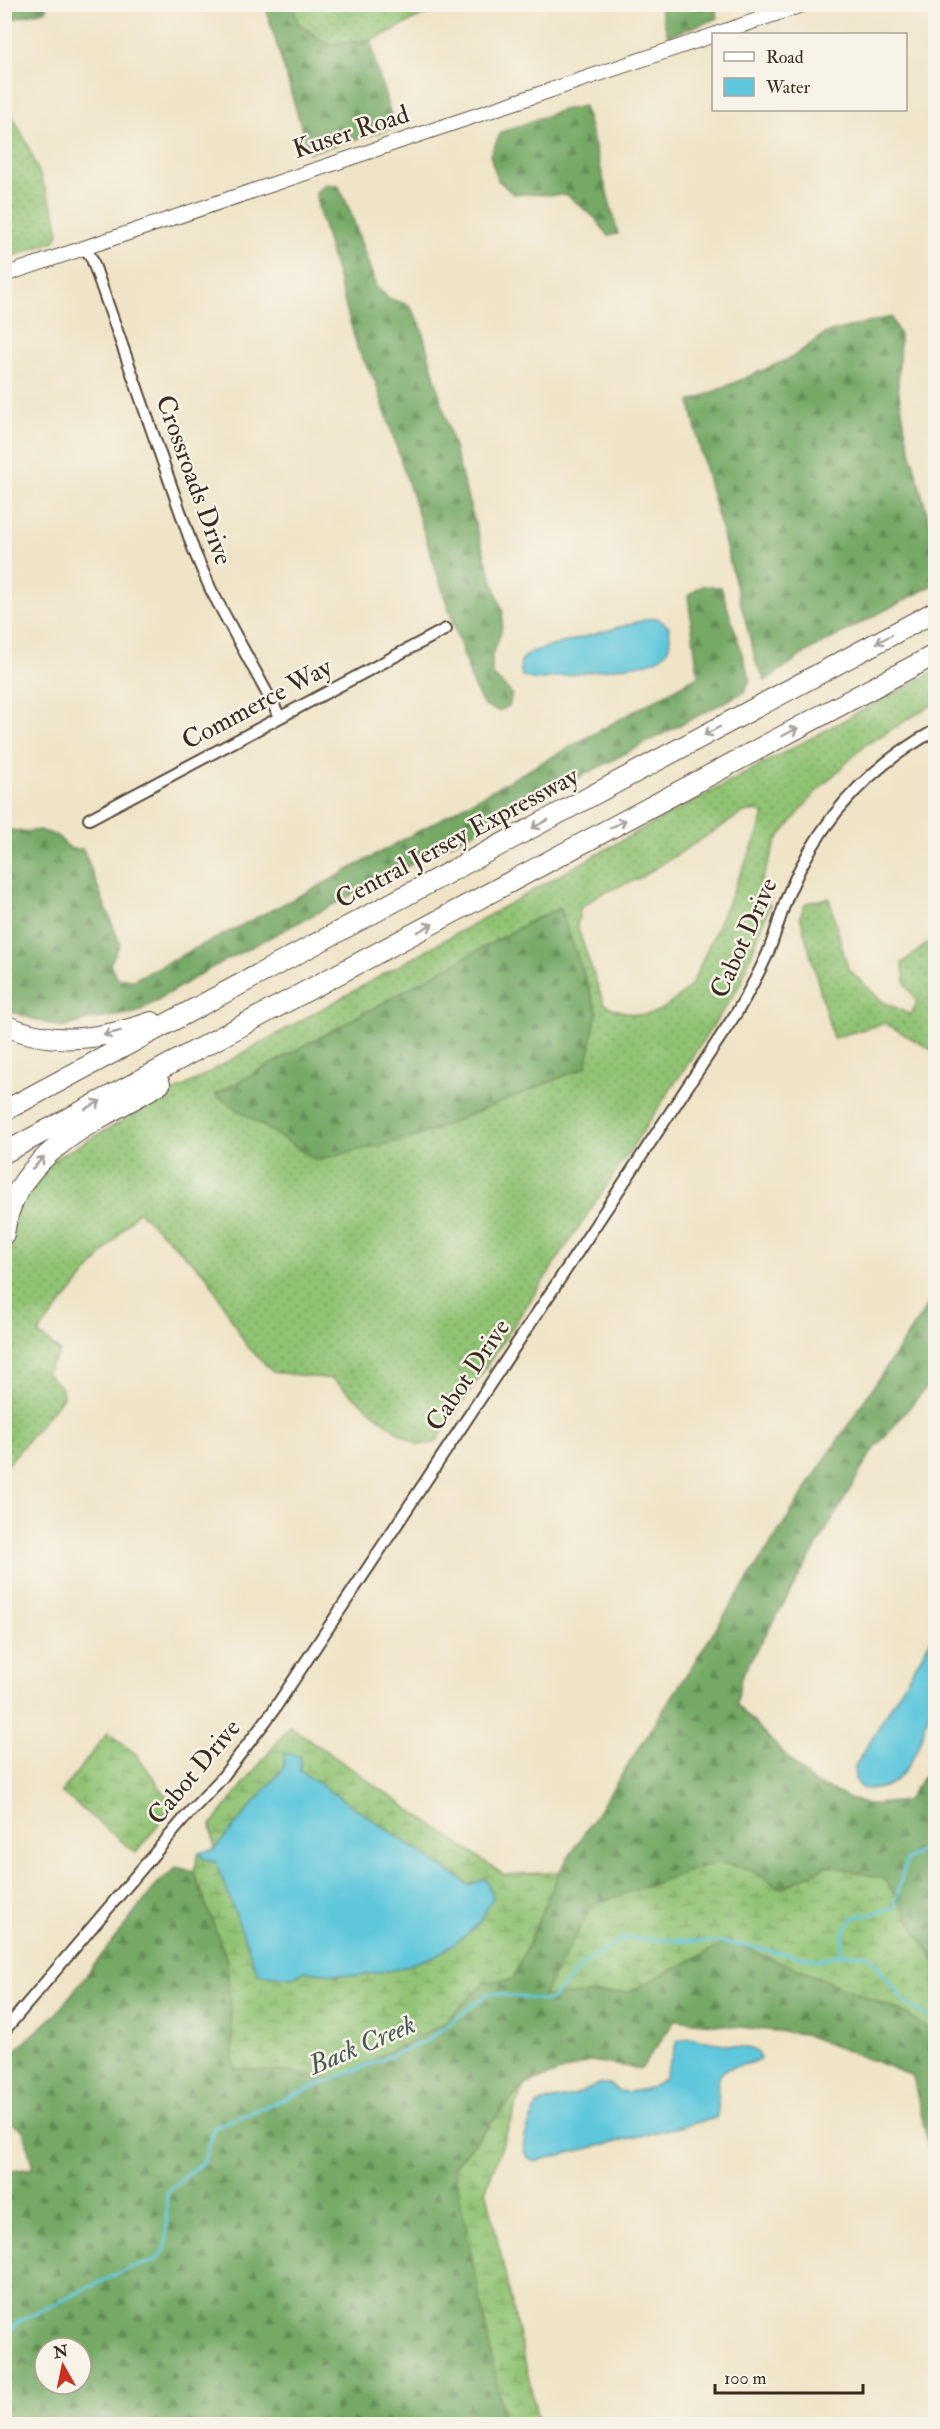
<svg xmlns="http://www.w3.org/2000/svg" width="940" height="2429" viewBox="0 0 940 2429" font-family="'IM FELL Double Pica',serif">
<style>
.grass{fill:url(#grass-dots);stroke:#667648;stroke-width:1.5;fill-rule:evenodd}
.forest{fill:url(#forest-firs);stroke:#586a42;stroke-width:1.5;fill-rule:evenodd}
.wetland{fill:url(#wetland-marsh);stroke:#667648;stroke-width:1.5}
.water{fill:#5fc7dc;stroke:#4d787d;stroke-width:1.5}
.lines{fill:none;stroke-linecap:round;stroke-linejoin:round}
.stream{stroke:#5fc7dc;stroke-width:3}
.minor-casing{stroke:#564637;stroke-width:14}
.tertiary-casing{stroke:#564637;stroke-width:16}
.motorway-casing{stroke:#564637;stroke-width:22}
.minor{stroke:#fff;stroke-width:10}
.tertiary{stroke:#fff;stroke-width:14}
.motorway{stroke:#fff;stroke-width:20}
.oneway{stroke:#a79f9a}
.labels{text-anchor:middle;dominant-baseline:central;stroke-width:5;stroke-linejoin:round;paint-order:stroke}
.street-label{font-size:26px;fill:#3b2a1e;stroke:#f7f3e8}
.water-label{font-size:27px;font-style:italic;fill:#465957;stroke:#f7f3e8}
</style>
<defs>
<pattern id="grass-dots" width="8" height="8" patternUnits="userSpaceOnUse" patternTransform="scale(1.5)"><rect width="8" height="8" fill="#90c373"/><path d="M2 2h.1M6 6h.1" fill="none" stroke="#779f5e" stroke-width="1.8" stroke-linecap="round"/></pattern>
<pattern id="forest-firs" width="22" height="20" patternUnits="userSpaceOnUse" patternTransform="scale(1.5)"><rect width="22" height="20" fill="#74a965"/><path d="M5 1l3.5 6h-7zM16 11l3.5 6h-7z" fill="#608a53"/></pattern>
<pattern id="wetland-marsh" width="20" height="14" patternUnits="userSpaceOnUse" patternTransform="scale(1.5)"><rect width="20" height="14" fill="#90c373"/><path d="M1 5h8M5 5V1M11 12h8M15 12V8" fill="none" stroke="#779f5e"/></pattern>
</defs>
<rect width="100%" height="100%" fill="#f7f3e8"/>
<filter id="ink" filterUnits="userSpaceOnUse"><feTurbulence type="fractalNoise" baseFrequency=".0167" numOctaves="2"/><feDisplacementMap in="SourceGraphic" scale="12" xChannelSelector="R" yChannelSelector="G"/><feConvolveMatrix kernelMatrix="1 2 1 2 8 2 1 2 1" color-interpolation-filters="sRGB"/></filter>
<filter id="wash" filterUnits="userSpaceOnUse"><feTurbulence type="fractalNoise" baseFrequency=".008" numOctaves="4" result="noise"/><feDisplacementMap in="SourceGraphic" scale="24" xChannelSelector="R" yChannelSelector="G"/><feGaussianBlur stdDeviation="1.35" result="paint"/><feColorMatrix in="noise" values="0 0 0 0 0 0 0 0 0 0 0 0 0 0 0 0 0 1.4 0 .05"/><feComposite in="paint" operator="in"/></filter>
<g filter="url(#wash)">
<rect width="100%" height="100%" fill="#efe4c7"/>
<path class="grass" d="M292 5H432V11L371 41 326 44 298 23Z
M5 103 26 141 55 213 59 233 53 242 5 259Z
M935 671V703L864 746 814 794 777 840 755 898 770 904 740 985 436 1442 419 1445 400 1434 332 1379 273 1372 246 1345 207 1276 138 1211 38 1333 60 1352 46 1373 62 1388 63 1397 5 1468 4 1303 15 1217 49 1162 637 832ZM757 810 764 815 757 836 692 984C663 1015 643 1024 604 1004L577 926 580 909 598 895 640 878 744 812ZM560 909 597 1012 215 1095 537 918Z
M829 898 848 969 883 1002 911 1015 917 1001 906 985 902 963 935 938V1052L885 1023 833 1038 800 916 806 903Z"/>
<path class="forest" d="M4 5H46L47 10 5 21Z
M265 5H292L298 23 326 44 371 41 376 66 395 128 309 153Z
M659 5H715L718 18 668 36Z
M584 106 618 234 608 236 595 218 567 195 513 194 498 180 490 155 501 132 562 110Z
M326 184 338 185 349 208 376 286 388 298 409 305 420 323 474 521 503 613 501 633 492 655V674L512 694 509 706 499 711 484 706 473 685 376 383 358 350 319 211 316 193Z
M891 317 900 336 898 388 906 434 935 544V584L808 651 765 681 757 665 699 445 690 402 791 358 826 333Z
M701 586 721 587 750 679 744 692 209 969 136 1013 87 1020 62 1028 5 1010V829L24 832 40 830 57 836 71 849H83L120 944 110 964 117 978 133 980 327 882 698 676 688 596Z
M560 908 597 1012 586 1067 416 1137 316 1160 215 1095 537 918Z
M935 1294V1377L871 1453 741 1677 737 1705 812 1782 866 1805 906 1801 935 1761V1962L828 1865 782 1889 749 1869 543 1996 628 1992 729 1941 906 2013 935 2034V2177L913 2076 803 2034 675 2020 641 2069 591 2061 524 2085 454 2166 505 2424 4 2423V2172L33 2168 23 2130 5 2120V2060L56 2014 157 1884 177 1867 194 1872 227 1960 235 2069 444 2023 485 1982 513 1979 559 1872 826 1458ZM45 2348H81V2384H45Z"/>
<path class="wetland" d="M290 1726 504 1875 559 1872 513 1979 485 1982 444 2023 342 2077 234 2068 227 1960 194 1872 199 1852 203 1858 216 1862 259 1974 293 1978 305 1971 329 1973 337 1976 437 1955 466 1935 480 1921 486 1879 470 1885 300 1771V1756L283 1769 215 1850 211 1825Z
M108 1733 136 1754 173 1805 136 1853 61 1792Z
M716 1862 749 1869 782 1889 828 1865 885 1879 935 1962V2034L906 2013 729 1941 628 1992 543 1996 592 1905Z
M524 2085 486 2189 539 2424H505L454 2167Z"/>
<path class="water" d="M657 618 669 627C672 648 668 656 648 663L535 680 522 676C518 664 521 658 531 652L648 619Z
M935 1633C936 1651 937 1670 936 1688 935 1697 930 1707 928 1715 919 1748 904 1797 861 1788L855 1779 854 1768Z
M285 1753 300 1756V1771L469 1885 486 1879 493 1898 480 1921 466 1935 437 1955 398 1969 357 1976 305 1971 293 1978 258 1974 216 1862 203 1858 199 1852 215 1849 283 1769Z
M689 2038 752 2049 758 2053 760 2059C749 2065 737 2065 727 2069 709 2077 723 2104 716 2118L535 2161C511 2154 531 2122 537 2105L543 2102 573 2096 600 2084H608L619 2091 629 2092 650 2088 664 2078 677 2042Z"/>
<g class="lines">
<path class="stream" d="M841 1954 843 1933 853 1918 894 1908 906 1861 936 1839
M4 2338 18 2322 129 2268 154 2262 166 2249 167 2192 204 2161 215 2127 425 2042 489 1993 549 2001 586 1962 624 1938 730 1943 819 1960 841 1954 868 1955 908 2005 936 2021"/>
</g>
</g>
<g filter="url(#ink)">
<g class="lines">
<defs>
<path id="minor" d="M86 249 92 259 194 551 211 590 280 717
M89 819 446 629
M4 2031 189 1813 221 1779 271 1714 737 1012C748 993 758 975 767 955 776 934 781 911 790 890 820 820 869 766 936 730"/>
<path id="tertiary" d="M716 34 805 4
M4 275 714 35"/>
<path id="motorway" d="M4 1025C54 1047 102 1039 152 1022
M4 1111 936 611
M4 1153 936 654
M4 1234C14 1153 99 1120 160 1084"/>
</defs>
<use href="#minor" class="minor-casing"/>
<use href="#tertiary" class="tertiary-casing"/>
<use href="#motorway" class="motorway-casing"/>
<use href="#minor" class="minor"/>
<use href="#tertiary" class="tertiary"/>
<use href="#motorway" class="motorway"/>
</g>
<defs><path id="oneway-shaft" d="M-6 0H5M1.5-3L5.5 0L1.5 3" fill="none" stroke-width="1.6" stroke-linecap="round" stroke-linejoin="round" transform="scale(1.5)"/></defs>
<g class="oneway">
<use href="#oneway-shaft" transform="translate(884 639) rotate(152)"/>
<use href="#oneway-shaft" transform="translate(712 731) rotate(152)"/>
<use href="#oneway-shaft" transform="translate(790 732) rotate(-28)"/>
<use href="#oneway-shaft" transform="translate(540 824) rotate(152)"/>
<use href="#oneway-shaft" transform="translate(618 824) rotate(-28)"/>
<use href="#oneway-shaft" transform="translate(425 928) rotate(-28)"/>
<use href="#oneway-shaft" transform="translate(112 1033) rotate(167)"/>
<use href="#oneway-shaft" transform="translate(93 1105) rotate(-28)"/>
<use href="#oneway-shaft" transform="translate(38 1163) rotate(-47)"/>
</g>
</g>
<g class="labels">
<g class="street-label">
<text transform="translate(351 132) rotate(-18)">Kuser Road</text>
<text transform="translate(194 480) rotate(70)">Crossroads Drive</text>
<text transform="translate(257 704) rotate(-28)">Commerce Way</text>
<text transform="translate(457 838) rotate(-28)">Central Jersey Expressway</text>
<text transform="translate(744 938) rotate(-66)">Cabot Drive</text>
<text transform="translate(468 1375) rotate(-56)">Cabot Drive</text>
<text transform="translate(194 1772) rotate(-50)">Cabot Drive</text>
</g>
<g class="water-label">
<text transform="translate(362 2045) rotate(-23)">Back Creek</text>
</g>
</g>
<rect width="940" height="2429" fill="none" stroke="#f7f3e8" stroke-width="24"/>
<rect x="712" y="33" width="195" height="78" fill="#f7f3e8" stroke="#aca397" stroke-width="1.5"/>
<rect x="724" y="52" width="30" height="9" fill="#ffffff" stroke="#aca397" stroke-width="1.5"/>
<text x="766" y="63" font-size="18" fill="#3b2a1e">Road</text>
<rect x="724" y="78" width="30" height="18" fill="#5fc7dc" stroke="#aca397" stroke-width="1.5"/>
<text x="766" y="93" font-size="18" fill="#3b2a1e">Water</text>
<g transform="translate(63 2366) rotate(351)"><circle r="28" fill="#f7f3e8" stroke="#aca397" stroke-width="1.5"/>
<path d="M0-4.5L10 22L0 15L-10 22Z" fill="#c8321e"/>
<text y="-9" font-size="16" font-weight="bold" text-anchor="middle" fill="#3b2a1e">N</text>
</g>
<path d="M715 2384v9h148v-9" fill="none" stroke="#3b2a1e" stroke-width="3"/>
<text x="724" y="2384" font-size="18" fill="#3b2a1e" stroke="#f7f3e8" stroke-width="4.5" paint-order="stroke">100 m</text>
</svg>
